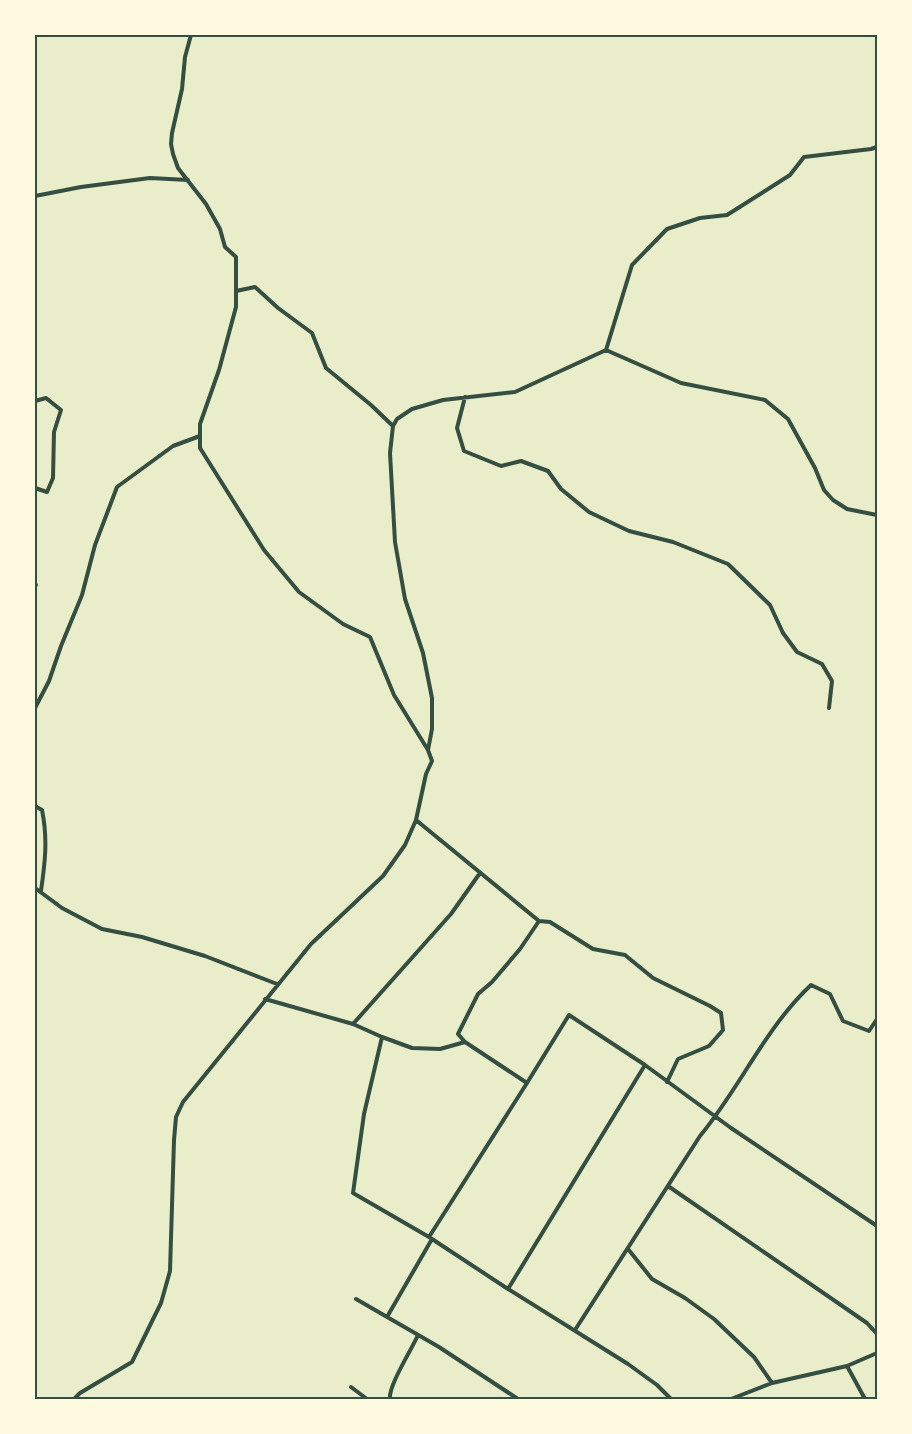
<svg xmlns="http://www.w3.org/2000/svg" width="912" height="1434" viewBox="0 0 912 1434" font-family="Merriweather,serif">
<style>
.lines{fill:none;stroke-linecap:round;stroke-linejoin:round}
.minor{stroke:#344e41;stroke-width:4}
.neatline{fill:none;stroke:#344e41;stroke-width:2}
</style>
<rect width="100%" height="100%" fill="#e9edc9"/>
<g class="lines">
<path class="minor" d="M191 35 185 57 182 89 172 133 171 144 173 154 178 168 206 204 220 229 225 247 236 257V307L219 370 200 424V448L264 550 299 592 343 624 370 637 394 695 428 750
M35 196 81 187 150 178 188 180
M236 291 255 287 278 308 312 333 326 368 371 405 393 426
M606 350 681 383 765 400 788 419 815 468 824 490 833 500 847 509 877 515
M465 397 457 428 464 451 501 466 521 461 548 471 561 489 589 512 629 531 673 542 728 564 770 605 783 633 797 652 822 664 832 681 829 708
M35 401 46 398 61 410 54 432 53 478 47 492 35 488
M35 585H36
M35 708 49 681 61 646 82 595 95 545 117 487 173 446 200 436
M35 806 42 810C48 839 45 863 41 891
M416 820 539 921 550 922 593 949 625 955 653 978 710 1006 721 1013 723 1030 709 1046 678 1059 667 1082
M35 888 62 908 102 929 142 937 205 956 277 984
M265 999 353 1024 382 1037 412 1048 440 1049 465 1042 527 1083 429 1237
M353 1024 451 914 480 873
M382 1037 364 1114 353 1193 429 1237 508 1289 628 1364 657 1385 671 1399
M465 1042 458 1034 478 994 492 982 520 949 539 921
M527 1083 569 1015 645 1065 731 1128 877 1226
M668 1186 867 1323 877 1334
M628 1249 652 1279 685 1298 714 1319 754 1357 772 1383
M508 1289 645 1065
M356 1299 439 1347 518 1399
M387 1317 432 1239
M575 1330 700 1136C740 1088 765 1028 811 985L830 994 843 1021 869 1031 877 1019
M847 1366 865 1399
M351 1387 367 1399
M74 1399 80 1393 132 1362 161 1303 170 1271 174 1140 176 1117 183 1102 311 944 383 876 405 845 416 820 426 774 432 761 428 750 432 729V698L423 653 405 599 395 542 390 453 393 426 397 419 412 409 443 400 515 392 606 350 632 265 667 229 700 218 727 215 790 175 804 157 871 149 877 147
M390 1399C388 1386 412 1349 418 1335
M731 1399 772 1383 847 1366 877 1353"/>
</g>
<rect width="912" height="1434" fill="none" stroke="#fefae0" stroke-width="72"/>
<rect x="36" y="36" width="840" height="1362" class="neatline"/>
</svg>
